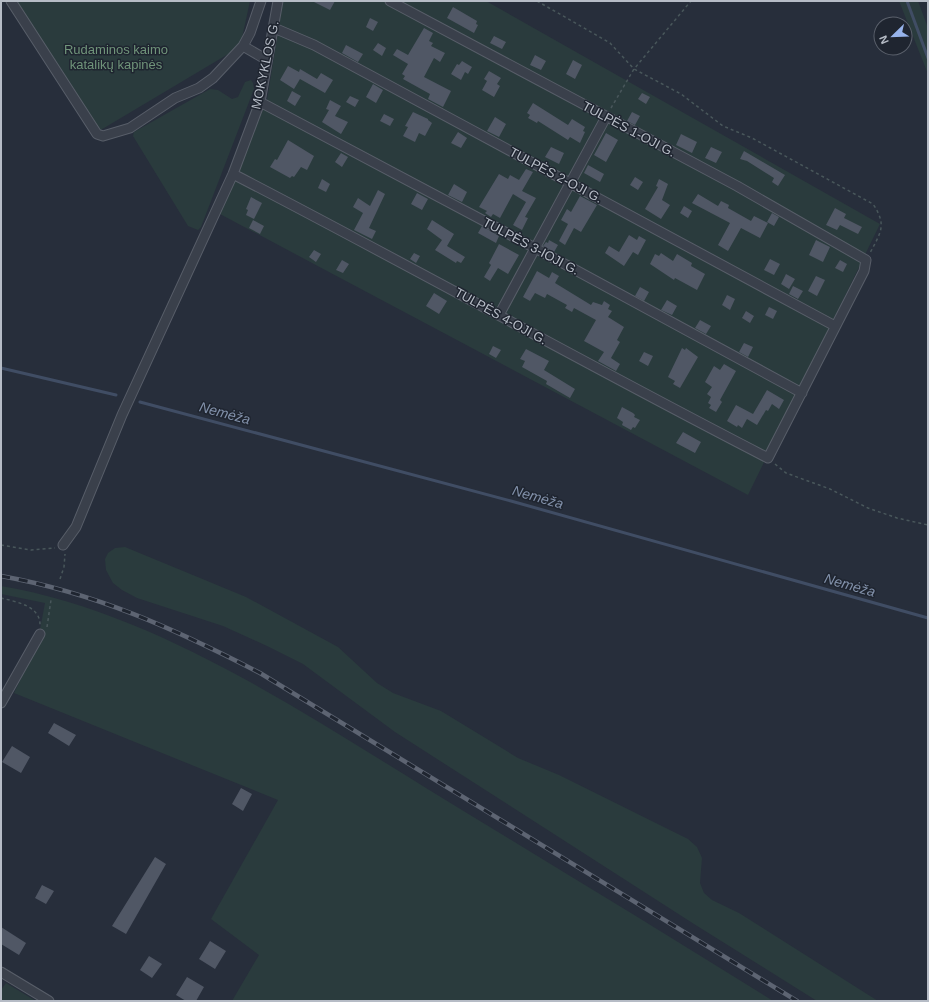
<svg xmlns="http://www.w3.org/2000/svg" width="929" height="1002" viewBox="0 0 929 1002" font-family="Helvetica,sans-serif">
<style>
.green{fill:#2a3b3d}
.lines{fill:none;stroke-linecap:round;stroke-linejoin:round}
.stream{stroke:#404d64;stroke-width:3}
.building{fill:#505765}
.minor-casing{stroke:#585e69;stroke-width:11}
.path{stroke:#49575b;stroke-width:1.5;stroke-dasharray:3 3;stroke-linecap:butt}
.minor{stroke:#3a404b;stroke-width:9}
.rail-casing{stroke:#5d6472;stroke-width:4.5}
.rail{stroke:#1f2530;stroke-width:3;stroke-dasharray:9;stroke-linecap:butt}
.labels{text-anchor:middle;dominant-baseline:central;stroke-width:3;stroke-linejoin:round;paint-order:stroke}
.park-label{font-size:13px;fill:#70947a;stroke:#1f2530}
.street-label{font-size:13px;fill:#b6bcc6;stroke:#1f2530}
.water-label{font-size:14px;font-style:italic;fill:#8291aa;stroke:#1f2530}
</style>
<rect width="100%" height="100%" fill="#272e3b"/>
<path class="green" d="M15 1H250L240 47 99 131Z
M283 1H486L880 224 748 495 220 214 267 100Z
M899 1H918L928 28V74Z
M251 80 253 83 254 89 201 227 198 230 188 226 133 136 134 132 210 89 218 90 232 99 238 97 245 82Z
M125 547 246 597 338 647 377 683 393 693 441 711 518 758 559 775 688 839 697 847 702 858 700 883 704 893 712 900 739 913 878 1001H817L694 924 395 732 303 664 267 646 223 626 137 598 122 590 113 583 106 570 105 559 108 553 115 548Z
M1 586C151 611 298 709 426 788 542 859 658 929 773 1001H232L259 955 211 919 278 800 14 693 37 645 45 603 1 594Z
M6 983 36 1001H1V990Z"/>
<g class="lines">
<path class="stream" d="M907 1 928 58
M1 368 116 395
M140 402 511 501 928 618"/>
</g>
<path class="building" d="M312 1H335L330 10Z
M453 7 477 21 476 24 478 25 474 33 447 18Z
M370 18 378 22 373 31 366 27Z
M424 28 433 33 429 41 433 43 431 46 445 53 440 62 434 58 424 77 451 91 443 107 428 99 430 94 403 79 405 76 402 74 408 64 393 55 397 49 408 55Z
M494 36 506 42 502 49 490 43Z
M378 43 386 48 382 56 373 50Z
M346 45 363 54 358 62 342 53Z
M535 55 546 61 541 70 530 65Z
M573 60 582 65 575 79 566 74Z
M462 61 472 67 468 74 465 72 461 80 451 74 457 64 459 65Z
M288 66 299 72 300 69 317 79 321 73 333 80 325 93 300 79 294 89 280 80Z
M489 71 501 78 497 84 500 86 494 97 482 90 487 81 484 79Z
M373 84 383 90 376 103 366 97Z
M292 91 301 96 295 106 287 101Z
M642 93 650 97 646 104 638 99Z
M350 96 359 100 355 107 346 102Z
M330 100 341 106 335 116 348 122 341 134 322 122 329 110 326 109Z
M533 103 568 125 572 119 585 127 583 131 585 132 580 143 570 137 568 140 538 121 537 123 528 118 530 115 527 113Z
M413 112 428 119V120L432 123 425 136 419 133 415 142 403 136 408 127 405 126Z
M632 112 640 116 635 125 627 121Z
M384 114 394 119 390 126 380 121Z
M495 117 506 124 499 137 487 131Z
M458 132 467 138 461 148 451 143Z
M606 133 618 140 606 162 594 155Z
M681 134 697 142 692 153 676 145Z
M288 140 314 156 307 170 301 167 294 177 292 176 290 178 270 167 275 159 277 160Z
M551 147 564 153 559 164 545 157Z
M711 147 722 152 716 163 705 158Z
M744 151 785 175 778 186 772 182 774 178 747 161 740 159Z
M341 153 348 157 342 167 335 162Z
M588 165 604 174 600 182 584 173Z
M526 169 533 172 522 191 536 198 525 217 528 218 522 230 513 225 526 202 513 194 500 218 493 214 491 217 485 213 487 211 479 207 499 174 508 179 510 175 519 180Z
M635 177 643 182 638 190 630 185Z
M322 179 330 184 326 192 318 188Z
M659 179 668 184 662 200 670 205 661 219 645 209 658 187 656 186Z
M454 184 467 192 462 202 448 195Z
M378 190 385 194 369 228 376 231 372 239 354 230 363 213 353 207 358 198 370 206Z
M417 193 428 199 422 210 411 204Z
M698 194 718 206 721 201 729 205 728 208 751 221 754 216 768 223 760 238 741 228 728 251 718 245 730 223 692 203Z
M580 196 597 205 581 232 574 228 565 245 559 241 568 224 561 220 567 209 571 212Z
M251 197 262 203 254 219 246 215 248 210 246 209Z
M684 206 692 211 688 218 680 213Z
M835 208 846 214 844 218 862 227 858 234 840 225 837 230 826 225Z
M772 213 779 217 774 226 767 222Z
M253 220 264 226 260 234 249 228Z
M432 220 454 234 447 246 465 257 461 263 457 261 456 263 435 250 442 240 427 229Z
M482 226 499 236 496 243 478 233Z
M629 235 637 240 639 236 646 240 638 255 633 252 624 266 605 253 609 246 619 252Z
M549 240 558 245 554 252 543 246 546 242 548 243Z
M816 240 830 247 823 262 809 255Z
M499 244 519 255 508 274 498 268 490 281 484 277 491 265 489 263Z
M314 250 321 254 316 262 309 257Z
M414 253 420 256 416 263 410 259Z
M661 253 673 261 677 254 692 263 691 266 705 274 697 290 675 278 674 280 650 264 655 254 659 256Z
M770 259 780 264 774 275 764 270Z
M342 260 349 264 343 273 336 270Z
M840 260 847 264 843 272 835 268Z
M537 271 549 278 552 272 559 276 555 283 591 305 593 302 602 305 604 301 610 305 608 309 612 311 608 317 624 327 617 340 620 342 611 358 620 364 616 371 598 361 604 352 584 341 596 320 574 308 572 312 565 308 567 305 547 294 545 298 535 293 530 301 523 297Z
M786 274 795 279 789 289 781 284Z
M816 276 825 280 817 296 808 291Z
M793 286 803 291 798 299 789 294Z
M640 287 649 292 644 301 635 296Z
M434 293 447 301 439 314 426 306Z
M727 295 735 299 730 310 722 305Z
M667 300 677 306 672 315 661 310Z
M769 307 777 311 773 319 765 315Z
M746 311 754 316 750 323 742 318Z
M700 320 711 326 706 334 695 328Z
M744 343 753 347 748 357 739 352Z
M493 346 501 350 496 358 489 354Z
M682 348 685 350 686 348 698 357 680 388 673 384 675 381 668 377Z
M526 349 549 361 544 370 575 389 570 398 546 384 547 381 522 367 525 361 520 359Z
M644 352 653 356 648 366 639 361Z
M724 364 736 371 720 400 722 402 716 412 709 408 711 405 708 403 711 397 707 394 712 387 705 382 714 366 720 370Z
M767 390 784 400 779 409 772 404 768 411 766 410 757 425 747 419 742 428 738 425 737 427 727 421 736 405 753 414Z
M622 407 633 413 635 415 634 417 640 420 635 428 633 427 631 430 622 425 623 422 617 418Z
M683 432 701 442 695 453 676 443Z
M54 723 76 735 69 746 48 733Z
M12 746 30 757 21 773 2 762Z
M241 788 252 794 243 811 232 804Z
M155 857 166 864 126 934 112 926Z
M42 885 54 891 46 904 35 898Z
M1 927 26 943 19 955 1 944Z
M210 941 226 951 215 969 199 959Z
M149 956 162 964 152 978 140 970Z
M187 977 204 987 196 1001H186L176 995Z"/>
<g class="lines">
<defs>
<path id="minor" d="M11 1 97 134 103 136 130 128 175 98 199 88 213 78 243 46 250 33 261 1
M274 28 314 45 835 326
M243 46 267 60
M260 102 535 248 802 393
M233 174C413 267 589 366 768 458L864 271 866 260 737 186 390 1
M499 315 606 117
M63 545 76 527 122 415 233 174 260 102 278 1
M1 703 40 634
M1 972 49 1001"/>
</defs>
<use href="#minor" class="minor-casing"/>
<path class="path" d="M537 1 610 43 634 69 681 94 723 126 752 138 873 204C887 225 881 232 870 253
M611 108 634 69 691 1
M775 464 786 473 830 489 868 508 897 518 928 525
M1 545 31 550 55 548
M60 579 64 567 65 554
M1 598C17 602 41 606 40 626
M47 627 51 600"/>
<use href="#minor" class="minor"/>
<defs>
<path id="rail" d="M1 576C96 593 175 629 260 673L797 1001"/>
</defs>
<use href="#rail" class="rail-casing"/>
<use href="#rail" class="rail"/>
</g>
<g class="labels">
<g class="park-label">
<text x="116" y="49">Rudaminos kaimo<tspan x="116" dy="15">katalikų kapinės</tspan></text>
</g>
<g class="street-label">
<text transform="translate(265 65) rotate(-78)">MOKYKLOS G.</text>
<text transform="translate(629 129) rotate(28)">TULPĖS 1-OJI G.</text>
<text transform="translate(556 175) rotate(28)">TULPĖS 2-OJI G.</text>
<text transform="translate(531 246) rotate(28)">TULPĖS 3-IOJI G.</text>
<text transform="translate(501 316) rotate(29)">TULPĖS 4-OJI G.</text>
</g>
<g class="water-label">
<text transform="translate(225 413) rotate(15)">Nemėža</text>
<text transform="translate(538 497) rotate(16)">Nemėža</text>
<text transform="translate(850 585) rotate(16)">Nemėža</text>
</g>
</g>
<rect width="929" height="1002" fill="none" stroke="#b6bcc6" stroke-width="4"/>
<g transform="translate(893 36) rotate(247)"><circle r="19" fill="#1f2530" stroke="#5b616c"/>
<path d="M0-3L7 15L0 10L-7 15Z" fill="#97b3eb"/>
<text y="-6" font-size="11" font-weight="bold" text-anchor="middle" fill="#b6bcc6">N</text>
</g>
</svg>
